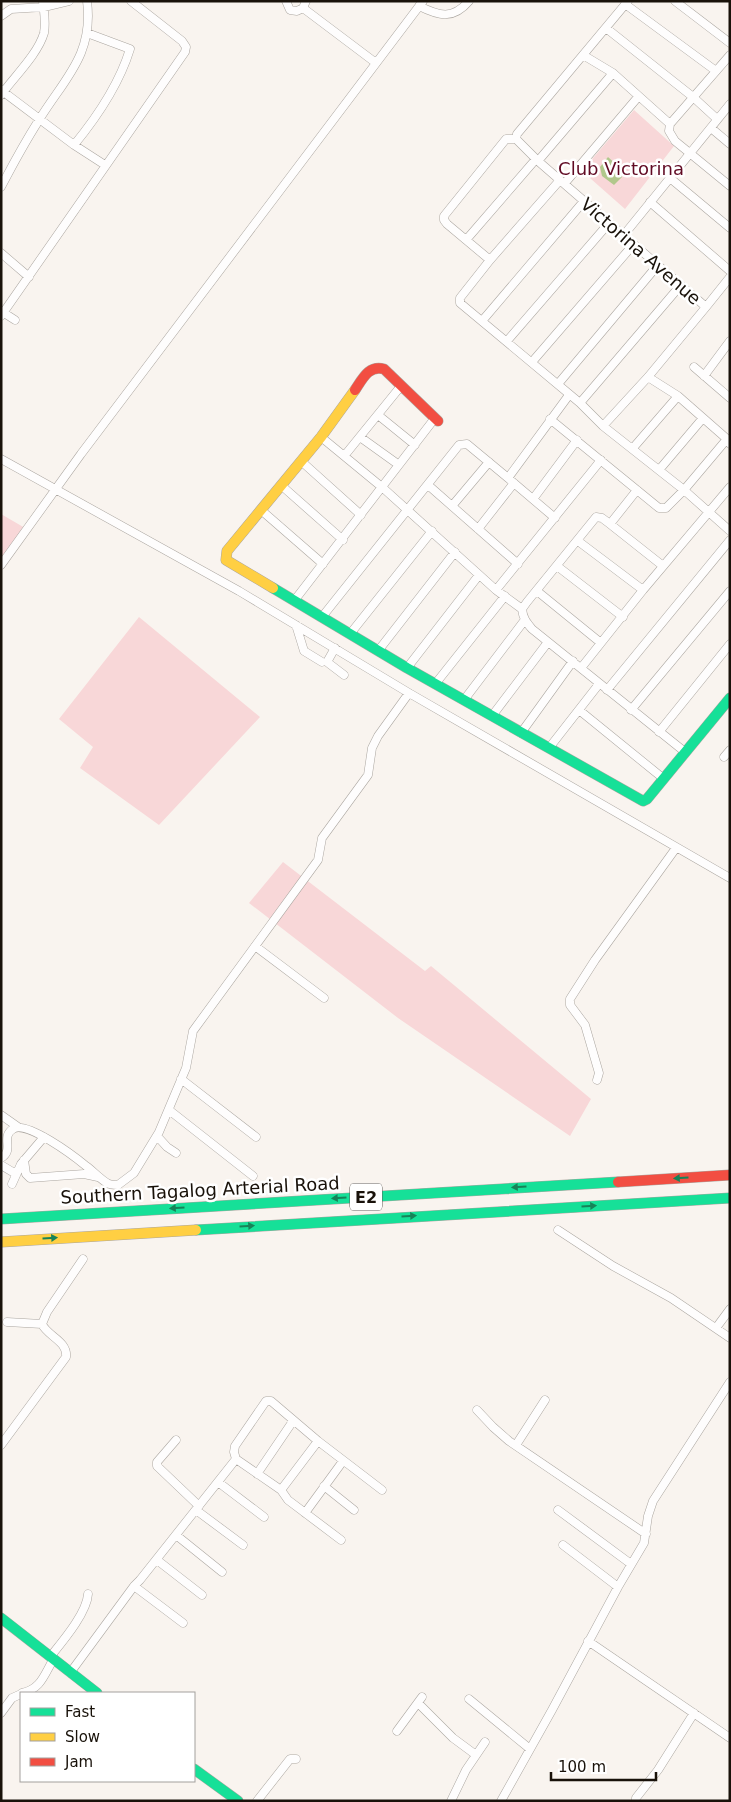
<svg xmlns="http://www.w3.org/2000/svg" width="731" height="1802" viewBox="0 0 731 1802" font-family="'DejaVu Sans',sans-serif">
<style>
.green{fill:#f8d7d8}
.water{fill:#b1c88c}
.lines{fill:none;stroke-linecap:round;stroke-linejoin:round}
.street-casing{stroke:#aba6a0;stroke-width:9}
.fast-casing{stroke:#aba6a0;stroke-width:11}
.slow-casing{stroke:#aba6a0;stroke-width:11}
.jam-casing{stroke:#aba6a0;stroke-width:11}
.street{stroke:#fefdfd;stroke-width:8}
.fast{stroke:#16e098;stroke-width:10}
.slow{stroke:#ffcf43;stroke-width:10}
.jam{stroke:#f24e42;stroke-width:10}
.oneway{fill:#178358}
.labels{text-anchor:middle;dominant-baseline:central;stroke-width:5;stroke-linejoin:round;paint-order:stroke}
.shield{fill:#fff;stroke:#5e5954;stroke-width:1}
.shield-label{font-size:16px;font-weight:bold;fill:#19120a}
.park-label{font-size:18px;fill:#600a23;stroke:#fff}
.street-label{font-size:18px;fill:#19120a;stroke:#fff}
</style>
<rect width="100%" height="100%" fill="#f9f4ef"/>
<path class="green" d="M634 110 674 146 625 209 582 171Z
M1 514 25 528 1 561Z
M139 617 260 717 159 825 80 768 93 747 59 719Z
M283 862 425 971 431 966 591 1099 570 1136 398 1018 249 903Z"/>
<path class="water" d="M608 157 619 167 622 177 614 185 602 176 600 167Z"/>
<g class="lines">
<defs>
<path id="street" d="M286 1 290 10 297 11 303 8 306 1
M628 1 517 134 516 139 538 161 706 307 648 377 603 426 684 490 730 531
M675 1 730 43
M625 4 716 71
M419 6C439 16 453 20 469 1
M303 8 376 63
M1 16 11 9 44 7 69 1
M606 28 693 97 717 119
M583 55 613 73 670 124
M730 55 670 124 669 131 675 141 730 186
M1 90 74 145 105 165
M1 95C14 77 38 54 44 33 46 22 44 12 43 1
M711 128 730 144
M74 145C97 117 119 85 130 49L87 33
M538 161 613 73
M670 178 730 228
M560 180 490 260 460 298V303L580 403 603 426
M565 183 638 97
M1 187C13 164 25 142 39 120 64 79 94 55 87 1
M650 202 730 271
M623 236 730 104
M466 240 536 159
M1 253 29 277
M490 260 447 224 444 220V216L506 139H516
M706 307 730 277
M1 311 15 320
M1 316 185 52 186 47 182 41 131 1
M482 321 584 201
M507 341 609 223
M532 362 633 245
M694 367 730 398
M704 376 730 341
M648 377 678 396 727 439 730 444
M558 384 657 266
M580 403 680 286
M378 415 415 445
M550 419 659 508H666L684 490 727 439
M321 437 383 488 496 590 522 609
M360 437 399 465
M633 448 678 396
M345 455 401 386
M1 459 239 591 409 693 730 878
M301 461 361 515
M659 470 703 418
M508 478 569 395
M428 485 518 564
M282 486 343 540
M533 499 577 440
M452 506 489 462
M261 510 323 564
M610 524 637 490
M478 529 514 483
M578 541 643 590
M1 565 81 454 423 1
M557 566 623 617
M663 566 610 524 602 518 596 517 527 602 522 609C523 618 526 622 532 629L685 752
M496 590 601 460
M537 591 601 643
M294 601 435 418
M322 617 459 445 467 444 508 478 555 518
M296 625 304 651 322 662
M350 634 432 531
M335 648 327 662 344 675
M378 651 455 552
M407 668 479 575
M581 668 643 590 730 487
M436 683 505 596
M607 690 730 540
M464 700 524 621
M579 710 664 779
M631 710 730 591
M492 716 548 642
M659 732 730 644
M521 733 573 661
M549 748 599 684
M724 757 730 750
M255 946 324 998
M181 1079 256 1137
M597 1080 599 1073 585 1025 570 1005V999L595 960 676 848
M169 1110 253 1176
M1 1115 18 1127
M157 1136 167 1147 176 1153
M1 1158C15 1150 0 1137 13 1129 26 1120 74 1156 86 1166 93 1171 99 1178 107 1183 110 1185 114 1185 118 1185L134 1173 159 1132 186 1068 193 1031 318 860 322 838 368 775 372 748 378 736 409 693
M24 1160 26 1174 30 1178 84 1174 98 1177
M1 1165 16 1174
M12 1184 21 1164 44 1137
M558 1230 613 1266 671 1298 730 1338
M7 1322 42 1324
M716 1328 730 1309
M477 1410 493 1427 509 1441 646 1534
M176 1440 157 1462V1466L199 1506
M1 1445 66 1357C68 1341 47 1336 42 1324L47 1312 83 1259
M516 1445 545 1400
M257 1474 293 1421
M218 1482 264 1517
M324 1486 354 1510
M281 1490 318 1441
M196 1510 243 1545
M558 1510 631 1564
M305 1513 343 1461
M176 1535 222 1572
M341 1540 288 1500 281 1490 236 1459 234 1452 235 1446 266 1401H271L318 1441 382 1490
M563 1545 618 1587
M157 1560 202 1595
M134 1586 183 1623
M588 1641 730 1738
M50 1657C62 1642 87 1613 88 1594
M70 1673 134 1586 140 1580 236 1459
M22 1693C41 1689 44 1675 53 1660
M469 1699 530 1749
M418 1703 453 1738 476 1755
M1 1713 12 1698 21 1694
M397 1731 422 1697
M257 1801 290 1759H296
M451 1801 466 1770 485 1742
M501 1801 552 1710 618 1587 644 1543 648 1516 653 1501 730 1382
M636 1801V1798L658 1770 694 1713"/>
<path id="fast" d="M273 588 407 668 643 801 647 799 730 698
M1 1219 618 1182
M196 1230 730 1198
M1 1618 97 1693
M194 1769 238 1801"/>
<path id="slow" d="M273 588 226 560 227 551 321 437 355 390
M1 1242 196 1230"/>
<path id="jam" d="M355 390C363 378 369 365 384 369L438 421
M618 1182 730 1175"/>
</defs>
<use href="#street" class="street-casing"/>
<use href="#fast" class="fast-casing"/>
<use href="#slow" class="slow-casing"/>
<use href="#jam" class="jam-casing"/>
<use href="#street" class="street"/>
<use href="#fast" class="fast"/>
<use href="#slow" class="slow"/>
<use href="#jam" class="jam"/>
</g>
<defs><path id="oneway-solid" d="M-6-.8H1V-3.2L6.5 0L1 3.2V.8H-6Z" transform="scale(1.25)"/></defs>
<g class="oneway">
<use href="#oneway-solid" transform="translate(681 1178) rotate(177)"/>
<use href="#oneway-solid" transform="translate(519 1187) rotate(177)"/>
<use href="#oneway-solid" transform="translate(339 1198) rotate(176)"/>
<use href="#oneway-solid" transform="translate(589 1206) rotate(-3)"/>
<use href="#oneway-solid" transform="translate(177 1208) rotate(177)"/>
<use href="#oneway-solid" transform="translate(409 1216) rotate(-3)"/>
<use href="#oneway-solid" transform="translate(247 1226) rotate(-4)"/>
<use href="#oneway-solid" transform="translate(50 1238) rotate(-4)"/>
</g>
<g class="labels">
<rect class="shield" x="350" y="1183.5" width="32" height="27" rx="4"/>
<g class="shield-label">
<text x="366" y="1197">E2</text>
</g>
<g class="park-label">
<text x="621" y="168">Club Victorina</text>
</g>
<g class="street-label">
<text transform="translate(641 251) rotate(41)">Victorina Avenue</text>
<text transform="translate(200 1190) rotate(-3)">Southern Tagalog Arterial Road</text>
</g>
</g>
<rect width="731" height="1802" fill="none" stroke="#19120a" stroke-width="5"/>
<rect x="20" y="1692" width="175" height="90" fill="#ffffff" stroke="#a3a09d"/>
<rect x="30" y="1708" width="25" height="8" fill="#16e098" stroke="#a3a09d"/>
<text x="65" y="1717" font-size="15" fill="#19120a">Fast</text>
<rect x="30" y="1733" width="25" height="8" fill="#ffcf43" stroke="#a3a09d"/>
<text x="65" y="1742" font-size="15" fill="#19120a">Slow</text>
<rect x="30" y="1758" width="25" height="8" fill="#f24e42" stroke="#a3a09d"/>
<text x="65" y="1767" font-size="15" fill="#19120a">Jam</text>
<path d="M551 1772v8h105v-8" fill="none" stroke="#19120a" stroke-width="2.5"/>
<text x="558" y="1772" font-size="15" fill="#19120a" stroke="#ffffff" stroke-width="4" paint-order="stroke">100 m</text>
</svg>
